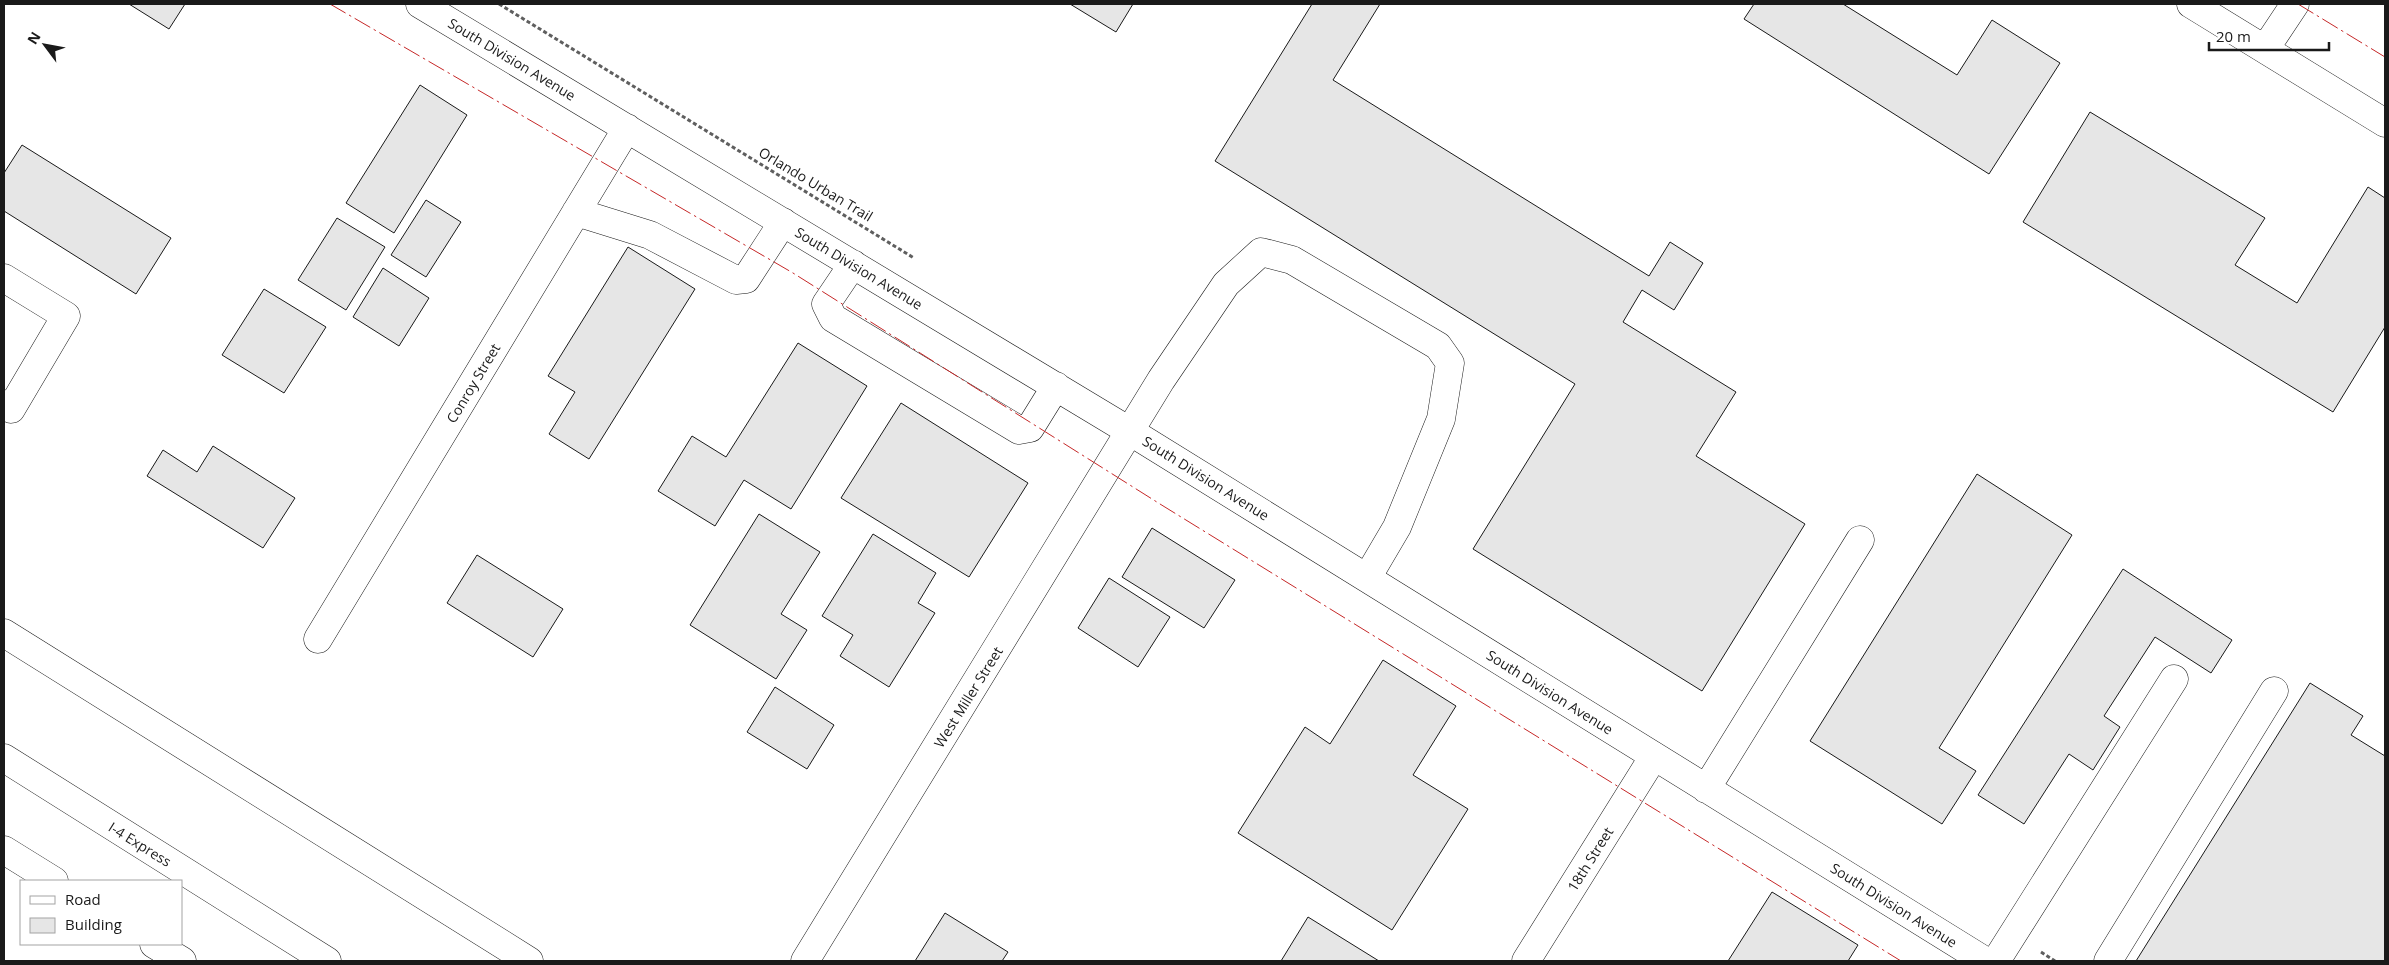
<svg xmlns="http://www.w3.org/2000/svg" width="2389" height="965" viewBox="0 0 2389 965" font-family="'Open Sans',sans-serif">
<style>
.building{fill:#e6e6e6;stroke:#1a1a1a}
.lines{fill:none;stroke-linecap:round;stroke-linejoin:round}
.minor-casing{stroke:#1a1a1a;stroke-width:29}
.highway-casing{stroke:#1a1a1a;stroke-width:29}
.path{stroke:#5f5f5f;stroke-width:3;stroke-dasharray:4 2.5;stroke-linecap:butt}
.minor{stroke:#fff;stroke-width:28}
.highway{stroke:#fff;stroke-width:28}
.power{stroke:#c62828;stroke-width:1;stroke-dasharray:18 4 2.5 4;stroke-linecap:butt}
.labels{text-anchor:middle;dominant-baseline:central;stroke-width:4;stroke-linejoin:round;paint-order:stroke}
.street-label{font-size:14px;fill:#1a1a1a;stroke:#fff}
</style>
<rect width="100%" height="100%" fill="#fff"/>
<path class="building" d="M129 4H185L169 29Z
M1070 4H1133L1116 32Z
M1312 4H1380L1333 80 1649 276 1670 242 1703 263 1674 310 1642 290 1623 322 1736 392 1696 456 1805 524 1702 691 1473 549 1575 384 1215 161Z
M1754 4H1843L1957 75 1992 20 2060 63 1989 174 1744 19Z
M420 85 467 115 394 233 346 203Z
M2090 112 2265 218 2235 265 2297 303 2368 187 2385 198V327L2333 412 2023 222Z
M22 145 171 238 136 294 4 211V173Z
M426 200 461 222 426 277 391 255Z
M337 218 385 247 346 310 298 280Z
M628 247 695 289 589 459 549 434 575 392 548 376Z
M383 268 429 298 399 346 353 317Z
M264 289 326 327 284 393 222 355Z
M798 343 867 386 791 509 744 480 715 526 658 491 692 436 726 457Z
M901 403 1028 483 969 577 841 498Z
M213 446 295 498 263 548 147 476 163 450 197 472Z
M1977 474 2072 535 1939 748 1976 771 1942 824 1810 741Z
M759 514 820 552 781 614 807 630 776 679 690 625Z
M1152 528 1235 580 1204 628 1122 577Z
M873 534 936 573 918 603 935 613 889 687 840 656 853 635 822 616Z
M477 555 563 609 533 657 447 603Z
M2123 569 2232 640 2211 673 2155 637 2104 716 2120 727 2093 770 2069 754 2024 824 1978 795Z
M1109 578 1170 617 1138 667 1078 628Z
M1383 660 1456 706 1413 775 1468 809 1392 930 1238 833 1305 727 1330 744Z
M2310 683 2363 716 2351 735 2385 756V961H2136Z
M775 687 834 725 807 769 747 732Z
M1772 892 1858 945 1848 961H1728Z
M945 913 1008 952 1002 961H915Z
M1308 917 1379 961H1281Z"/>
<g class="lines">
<defs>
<path id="minor" d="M420 4 1131 432 1985 961
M2191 4 2385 123
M2265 49 2295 4
M576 212 650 235 736 280 746 279 783 222
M853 264 826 304 833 318 1019 430 1030 428 1056 386
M4 278 66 316 11 409 4 404
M318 639 627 128
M1706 789 1860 540
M805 961 1161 380 1226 284 1261 252 1292 260 1438 346 1450 363 1441 419 1397 527 1367 578
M1526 961 1654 756
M1996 961 2174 679
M2108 961 2274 691"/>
<path id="highway" d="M4 633 529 961
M4 758 327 961
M4 850 54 881
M154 944 182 961"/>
</defs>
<use href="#minor" class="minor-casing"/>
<use href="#highway" class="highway-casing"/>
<path class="path" d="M499 4 914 258
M2041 952 2055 961"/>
<use href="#minor" class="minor"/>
<use href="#highway" class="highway"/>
<path class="power" d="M330 4 793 273 1160 504 1901 961
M2298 4 2385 57"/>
</g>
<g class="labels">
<g class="street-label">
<text transform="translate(512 59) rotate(31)">South Division Avenue</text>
<text transform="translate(816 184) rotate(31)">Orlando Urban Trail</text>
<text transform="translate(859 268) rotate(31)">South Division Avenue</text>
<text transform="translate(473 383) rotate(-59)">Conroy Street</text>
<text transform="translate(1206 478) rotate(32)">South Division Avenue</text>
<text transform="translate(1550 692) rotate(32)">South Division Avenue</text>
<text transform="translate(968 697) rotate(-58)">West Miller Street</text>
<text transform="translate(140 844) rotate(32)">I-4 Express</text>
<text transform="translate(1590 859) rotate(-58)">18th Street</text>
<text transform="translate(1894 905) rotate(32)">South Division Avenue</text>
</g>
</g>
<rect width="2389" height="965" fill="none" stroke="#1a1a1a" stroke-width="10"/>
<rect x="20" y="880" width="162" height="65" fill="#ffffff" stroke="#a3a3a3"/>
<rect x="30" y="896" width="25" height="8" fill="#ffffff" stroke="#a3a3a3"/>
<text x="65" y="905" font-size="15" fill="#1a1a1a">Road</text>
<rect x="30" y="918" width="25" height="15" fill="#e6e6e6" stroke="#a3a3a3"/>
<text x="65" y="930" font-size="15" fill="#1a1a1a">Building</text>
<g transform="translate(45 45) rotate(302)" stroke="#ffffff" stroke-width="4" paint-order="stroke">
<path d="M0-4L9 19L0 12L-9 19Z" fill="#1a1a1a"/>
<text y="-8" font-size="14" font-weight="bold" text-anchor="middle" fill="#1a1a1a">N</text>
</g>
<path d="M2209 42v8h120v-8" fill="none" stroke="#1a1a1a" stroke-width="2.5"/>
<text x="2216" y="42" font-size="15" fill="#1a1a1a" stroke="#ffffff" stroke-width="4" paint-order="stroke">20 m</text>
</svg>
